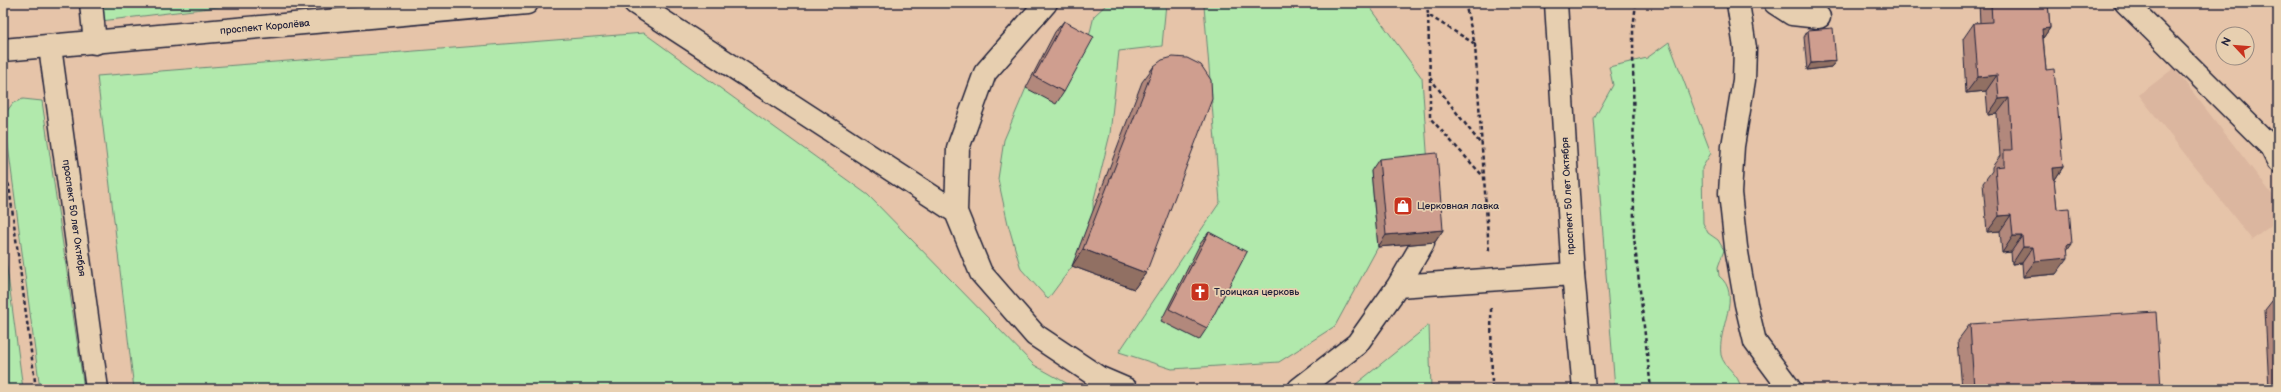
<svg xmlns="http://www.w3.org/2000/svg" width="2281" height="392" viewBox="0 0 2281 392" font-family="'Balsamiq Sans',sans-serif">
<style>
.built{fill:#dbb69f}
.green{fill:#b1e9ac;stroke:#6a8674}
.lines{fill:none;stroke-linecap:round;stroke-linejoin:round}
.minor-casing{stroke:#22223b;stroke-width:25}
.major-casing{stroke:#22223b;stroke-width:25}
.path{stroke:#22223b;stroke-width:2.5;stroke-dasharray:4 3;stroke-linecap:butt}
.minor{stroke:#e7cfb0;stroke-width:22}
.major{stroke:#e7cfb0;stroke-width:22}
.wall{fill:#b2887b;stroke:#22223b}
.shaded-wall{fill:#916f64;stroke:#22223b}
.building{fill:#cf9e8f;stroke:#22223b}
.labels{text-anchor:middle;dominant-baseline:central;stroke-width:3.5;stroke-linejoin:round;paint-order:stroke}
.street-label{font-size:10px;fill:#22223b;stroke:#e7cfb0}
.poi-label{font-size:10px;fill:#22223b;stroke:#e7cfb0;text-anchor:start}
</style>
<rect width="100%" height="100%" fill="#e6c4a9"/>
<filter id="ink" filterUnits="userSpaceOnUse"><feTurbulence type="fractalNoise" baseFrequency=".025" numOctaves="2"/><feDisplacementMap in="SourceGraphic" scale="8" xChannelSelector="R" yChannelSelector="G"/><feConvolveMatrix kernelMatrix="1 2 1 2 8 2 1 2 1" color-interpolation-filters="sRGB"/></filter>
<g filter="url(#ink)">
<path class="built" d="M2174 68 2278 202V220L2252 240 2139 95Z"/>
<path class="green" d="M99 3H252L101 21Z
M1108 3H1166L1162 46 1119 51 1110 134 1093 203 1094 237 1048 299 1021 269 1008 224 998 179 1004 140 1026 88 1086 49 1094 16Z
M1215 3H1367L1422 78 1428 165 1371 171 1378 247 1335 326 1279 362 1172 369 1119 352 1220 202 1204 6Z
M644 33 868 195 1034 365 1077 389H134L97 76Z
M1669 42 1711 153 1702 168 1703 223 1708 233 1718 240 1724 250 1718 267 1719 276C1743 295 1717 328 1721 355 1724 368 1739 373 1741 389H1615L1594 119 1613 85 1609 67 1647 58Z
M23 99 42 101 84 389H40L4 115 13 103Z
M3 238 23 389H3Z
M1429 325 1431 389H1350Z"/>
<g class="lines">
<defs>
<path id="minor" d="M91 3 95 43
M635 3 956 212
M1046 3 985 73 958 148 956 212 981 273 1035 335 1098 377 1126 389
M1738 3 1745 48 1744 80 1733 146 1730 193 1736 247 1746 304 1755 342 1790 389
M1775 3 1792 14 1819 17
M2126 3 2271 147 2278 161
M50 47 97 389
M1398 286 1573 274
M1299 389 1357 344 1398 286 1423 243"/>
<path id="major" d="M1556 3 1573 274 1584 389
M3 50 527 3"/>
</defs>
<use href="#minor" class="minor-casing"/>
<use href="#major" class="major-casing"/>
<path class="path" d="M1427 3 1428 15 1475 44
M1465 3 1475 45 1489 251
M1636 3 1633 29 1634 237 1651 389
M1428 15 1430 78 1480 143
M1430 78V118L1482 175
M3 170 9 186 36 389
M1491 308 1492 389"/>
<use href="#minor" class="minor"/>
<use href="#major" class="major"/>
</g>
<path class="wall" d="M1979 3H2048L2050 28 2043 38 2046 70 2063 167 2054 181 2057 209 2067 251 2056 274 2023 277 2022 263 2012 264 2011 252 2002 253 2000 231 1987 232 1983 183 1992 171V167L2000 156 1997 114 1988 115 1986 91 1966 93 1963 39 1974 23H1980Z
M1064 21V92L1056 104 1026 88 1055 32Z
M1808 30 1836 61 1831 67 1807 70 1804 37Z
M1154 66 1146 273 1134 289 1072 266 1142 82Z
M1379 159 1443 230 1435 242 1378 247 1371 171Z
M1209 232 1207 328 1199 340 1161 321 1200 244Z
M2276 296H2278V389H2269L2265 310Z
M1970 324 2161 389H1962L1958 340Z"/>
<path class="shaded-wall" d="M2050 28 2039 44 2042 29Z
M1836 61 1831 67 1807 70 1811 63Z
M1997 75 1986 91 1966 93 1978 77Z
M2009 98 1997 114 1988 115 1999 99Z
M2063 167 2052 184 2053 168Z
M2011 215 2000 231 1987 232 1999 216Z
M1443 230 1435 242 1378 247 1386 235Z
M2013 236H2022L2011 252 2002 253Z
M2072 244 2062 258H2068L2056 274 2023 277 2035 261 2067 245Z
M2023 247H2033L2022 263 2012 264Z
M1083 249 1146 273 1134 289 1072 266Z"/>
<path class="building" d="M1991 3H2048L2050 28 2042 29 2046 70 2054 69 2063 167 2053 168 2057 209 2069 208 2072 244 2067 245 2068 258 2035 261 2033 247H2023L2022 236H2013L2011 215 1999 216 1995 167 2004 166V150H2012L2009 98 1999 99 1997 75 1978 77 1974 23 1992 22Z
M1064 21 1094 37 1064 92 1034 76Z
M1833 28 1836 61 1811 63 1808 30Z
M1173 57 1187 58 1201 65 1211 80 1212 99 1146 273 1083 249 1154 66 1162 60Z
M1437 153 1443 230 1386 235 1379 159Z
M1209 232 1247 252 1207 328 1169 309Z
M2276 296H2278V346Z
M2156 312 2161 389H1974L1970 324Z"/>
</g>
<defs>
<symbol id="shop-square" viewBox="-11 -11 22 22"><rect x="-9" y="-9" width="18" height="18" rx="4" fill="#c8321e" stroke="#e7cfb0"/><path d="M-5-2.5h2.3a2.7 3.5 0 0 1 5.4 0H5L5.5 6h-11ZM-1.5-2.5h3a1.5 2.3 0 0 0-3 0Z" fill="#fff"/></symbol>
<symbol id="church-square" viewBox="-11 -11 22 22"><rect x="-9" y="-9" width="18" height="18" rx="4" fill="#c8321e" stroke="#e7cfb0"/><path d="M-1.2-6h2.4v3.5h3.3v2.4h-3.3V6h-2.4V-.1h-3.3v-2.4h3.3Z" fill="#fff"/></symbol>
</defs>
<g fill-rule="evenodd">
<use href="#shop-square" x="1392" y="195" width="22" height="22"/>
<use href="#church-square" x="1189" y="281" width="22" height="22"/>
</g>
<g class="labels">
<g class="street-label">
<text transform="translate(265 27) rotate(-5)">проспект Королёва</text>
<text transform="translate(1568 196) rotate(-93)">проспект 50 лет Октября</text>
<text transform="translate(74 218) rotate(82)">проспект 50 лет Октября</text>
</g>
<g class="poi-label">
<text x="1417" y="206">Церковная лавка</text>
<text x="1214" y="292">Троицкая церковь</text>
</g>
</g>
<rect width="2281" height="392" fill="none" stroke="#e7cfb0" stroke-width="16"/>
<rect x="8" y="8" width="2265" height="376" fill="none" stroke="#22223b" stroke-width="1.5" filter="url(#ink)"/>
<g transform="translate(2235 46) rotate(296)"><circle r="19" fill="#e7cfb0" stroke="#988a81"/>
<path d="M0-3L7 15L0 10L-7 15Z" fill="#c8321e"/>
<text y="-6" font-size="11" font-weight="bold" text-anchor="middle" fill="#22223b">N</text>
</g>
</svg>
